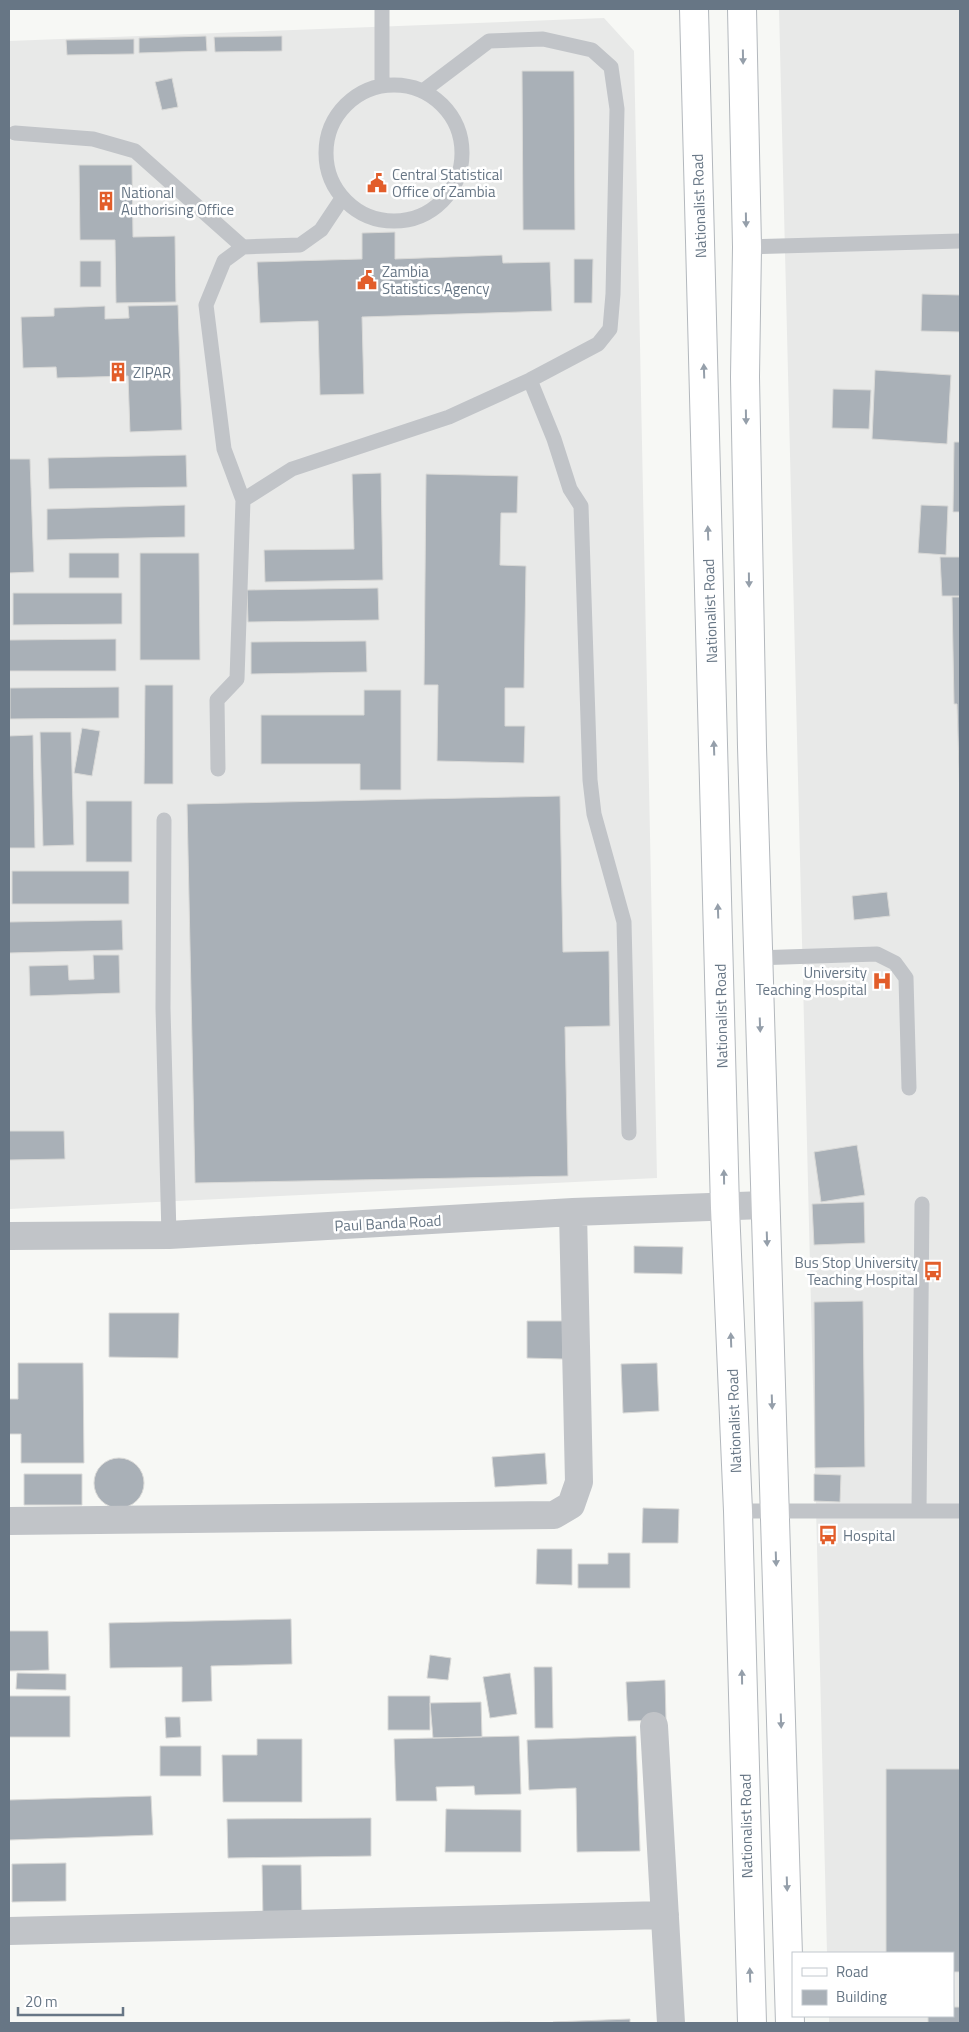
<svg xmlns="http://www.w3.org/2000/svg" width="969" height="2032" viewBox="0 0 969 2032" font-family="'Titillium Web',sans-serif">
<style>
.built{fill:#e8e9e8}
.building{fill:#a9b0b7;stroke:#d9d9d7}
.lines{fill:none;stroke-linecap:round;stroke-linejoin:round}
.secondary-casing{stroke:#b3b8bd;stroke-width:30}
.lane{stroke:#c1c4c8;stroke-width:15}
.street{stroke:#c1c4c8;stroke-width:28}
.secondary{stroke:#fff;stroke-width:28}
.oneway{fill:#959faa}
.labels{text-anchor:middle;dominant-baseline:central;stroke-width:5;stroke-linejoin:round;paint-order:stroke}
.poi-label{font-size:15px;fill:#677685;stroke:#fff;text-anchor:start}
.street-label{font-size:15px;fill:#677685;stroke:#fff}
</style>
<rect width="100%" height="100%" fill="#f7f8f5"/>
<path class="built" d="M779 9H960V2023H829V2016H953V1953H827Z
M604 18 634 51 657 1178 9 1209V41Z"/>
<path class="building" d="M206 36 207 51 139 53V38Z
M282 36V51L215 52 214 37Z
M134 39V54L67 55 66 40Z
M522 71H574L575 230H523Z
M172 78 178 107 162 110 155 82Z
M79 165H132L133 237 175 236 176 302 116 303 115 240H80Z
M395 232V259L502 255 503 263 550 262 552 311 362 317 364 394 320 395 318 321 260 323 257 262 362 259V233Z
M574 259H593L592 303H574Z
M80 261H101V287H80Z
M922 294 960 295V332L921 331Z
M178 305 182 430 130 432 128 376 57 378 56 367 23 368 21 317 54 316V308L105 306V319L129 318 128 306Z
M875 370 951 375 947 444 872 439Z
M833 389 871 390 869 429 832 428Z
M954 442H960V512H953Z
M186 455 187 487 49 489 48 458Z
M9 459H30L34 572 9 573Z
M381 473 383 580 265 582 264 550 354 549 352 474Z
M426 474 518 476 517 513H501L500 565 526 566 524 688H505V726H525L524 763 437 761 438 685H424Z
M185 505V537L47 540V509Z
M921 505 948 506 946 555 918 553Z
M69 553H119V578H69Z
M140 553H199L200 660H140Z
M940 557H960V596H942Z
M378 588 379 620 248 622 247 590Z
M13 593H122V624L13 625Z
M952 597H960V800L957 704H954Z
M116 639V671H9V640Z
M366 641 367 672 251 674V642Z
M145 685H173V784H144Z
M119 687V718L10 719V688Z
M364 690H401V790H360V764H261V715H364Z
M82 728 100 731 92 776 74 773Z
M40 732H71L74 845 43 846Z
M33 735 35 848H9V736Z
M560 796 563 952 609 951 610 1026 565 1027 568 1176 195 1183 187 804Z
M86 801H132V862H86Z
M12 871H129V904H12Z
M887 892 890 916 854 920 852 896Z
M122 920 123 950 9 953V922Z
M93 955H119L120 993 30 996 29 966 68 965 69 980 94 979Z
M9 1131H64L65 1159 9 1160Z
M857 1145 865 1195 821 1202 814 1152Z
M864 1202 865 1243 814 1245 812 1204Z
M634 1246 683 1247 682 1274 634 1273Z
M863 1301 865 1467 815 1468 814 1302Z
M109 1313H179L178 1358 109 1357Z
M527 1321H563V1359L527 1358Z
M18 1363H83L84 1463H21V1434H9V1399H18Z
M657 1363 659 1411 623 1413 621 1364Z
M545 1453 547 1484 495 1487 492 1457Z
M94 1483a25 25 0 1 1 50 0a25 25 0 1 1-50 0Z
M24 1474H82V1505H24Z
M814 1474 841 1475 840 1502 814 1501Z
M643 1508 679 1509 678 1543H642Z
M537 1549H572V1585L536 1584Z
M608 1553H630V1588H578V1564H608Z
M291 1619 292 1664 211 1666 212 1701 182 1702V1667L110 1668 109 1623Z
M9 1631H48L49 1670 9 1671Z
M430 1655 451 1658 448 1680 427 1678Z
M534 1667H552L553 1728H535Z
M17 1673 66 1674V1690L16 1689Z
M510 1673 517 1714 490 1718 483 1677Z
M665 1680 666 1720 628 1721 626 1682Z
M9 1696H70V1737H9Z
M388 1696H430V1730H388Z
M481 1702 482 1737 433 1738 430 1703Z
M165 1717H180L181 1737 166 1738Z
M519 1736 521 1794 475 1795 474 1786 436 1787 437 1801H396L394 1739Z
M636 1736 640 1851 577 1852 576 1788 529 1790 527 1740Z
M257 1739H302V1802H223L222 1755H257Z
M160 1746H201V1776H160Z
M886 1769H960V1972H953V1953H886Z
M151 1796 153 1835 9 1840V1800Z
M446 1809 521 1810V1852H445Z
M371 1818V1856L228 1858 227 1819Z
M66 1863V1901L12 1902V1864Z
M262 1865H301L302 1919H263Z
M953 2007H960V2023H928V2016H953Z
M630 2019V2023H553V2022Z
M510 2022V2023H441Z"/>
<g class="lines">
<defs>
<path id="secondary" d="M694 9 725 1208 738 1511 752 2023
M742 9 747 247 745 377 752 747 790 2023"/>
</defs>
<use href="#secondary" class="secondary-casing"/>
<path class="lane" d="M382 9V83
M326 153a68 68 0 1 1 136 0a68 68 0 1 1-136 0Z
M15 133 93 139 135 151 243 247
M747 247 960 241
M530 380 554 439 570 489 581 506 590 780 594 814 624 922 629 1133
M243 500 292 469 449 417 530 380 598 344 610 329 613 294 617 109 611 67 592 50 543 39 489 41 423 91
M218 769 217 700 237 679 243 500 224 449 206 305 224 261 243 247 300 245 321 230 341 200
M164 820 163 1008 169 1235
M758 958 877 954 895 963 906 978 909 1088
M738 1511H919L922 1204
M919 1511H960"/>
<path class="street" d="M9 1236 169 1235 573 1212 766 1205
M9 1521 554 1515 571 1505 579 1482 573 1212
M654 1726 671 2023
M9 1931 665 1915"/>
<use href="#secondary" class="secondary"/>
</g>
<defs><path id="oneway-solid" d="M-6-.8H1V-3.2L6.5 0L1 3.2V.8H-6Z" transform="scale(1.25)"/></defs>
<g class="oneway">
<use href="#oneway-solid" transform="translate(743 57) rotate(89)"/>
<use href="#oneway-solid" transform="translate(746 220) rotate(89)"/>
<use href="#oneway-solid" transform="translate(704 371) rotate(-92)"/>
<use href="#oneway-solid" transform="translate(746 417) rotate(89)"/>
<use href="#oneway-solid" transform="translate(708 533) rotate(-92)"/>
<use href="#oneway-solid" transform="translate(749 580) rotate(89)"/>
<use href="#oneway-solid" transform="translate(714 748) rotate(-92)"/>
<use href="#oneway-solid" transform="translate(718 911) rotate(-92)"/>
<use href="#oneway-solid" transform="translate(760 1025) rotate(88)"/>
<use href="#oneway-solid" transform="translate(724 1177) rotate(-91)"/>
<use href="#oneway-solid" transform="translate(767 1239) rotate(88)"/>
<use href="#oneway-solid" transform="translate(731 1340) rotate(-92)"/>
<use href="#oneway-solid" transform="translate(772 1402) rotate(88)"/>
<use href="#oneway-solid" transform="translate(776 1559) rotate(88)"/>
<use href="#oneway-solid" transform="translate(742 1677) rotate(-91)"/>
<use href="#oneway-solid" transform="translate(781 1721) rotate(88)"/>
<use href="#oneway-solid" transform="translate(787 1884) rotate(88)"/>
<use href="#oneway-solid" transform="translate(750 1975) rotate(-92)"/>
</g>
<defs>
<symbol id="civic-bare" viewBox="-9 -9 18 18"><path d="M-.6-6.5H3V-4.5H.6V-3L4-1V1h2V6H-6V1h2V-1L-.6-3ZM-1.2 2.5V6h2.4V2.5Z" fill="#e25d2a" stroke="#fff" stroke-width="2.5" paint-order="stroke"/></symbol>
<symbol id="building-bare" viewBox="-9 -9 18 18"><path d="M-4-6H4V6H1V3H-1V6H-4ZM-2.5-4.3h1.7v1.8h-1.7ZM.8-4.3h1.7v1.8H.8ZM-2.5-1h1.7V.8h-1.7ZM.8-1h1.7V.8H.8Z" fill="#e25d2a" stroke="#fff" stroke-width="2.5" paint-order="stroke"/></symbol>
<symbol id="hospital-bare" viewBox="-9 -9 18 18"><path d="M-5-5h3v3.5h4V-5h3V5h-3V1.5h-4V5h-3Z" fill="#e25d2a" stroke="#fff" stroke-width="2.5" paint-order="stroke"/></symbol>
<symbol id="bus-bare" viewBox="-9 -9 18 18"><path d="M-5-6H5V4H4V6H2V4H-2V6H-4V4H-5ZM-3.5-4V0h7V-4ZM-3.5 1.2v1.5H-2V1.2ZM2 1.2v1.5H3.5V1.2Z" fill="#e25d2a" stroke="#fff" stroke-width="2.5" paint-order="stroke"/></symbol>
</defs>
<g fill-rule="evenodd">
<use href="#civic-bare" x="363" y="169" width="28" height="28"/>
<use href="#building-bare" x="92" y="187" width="28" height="28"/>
<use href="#civic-bare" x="353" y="266" width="28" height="28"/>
<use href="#building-bare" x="104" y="358" width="28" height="28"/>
<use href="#hospital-bare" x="868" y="967" width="28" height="28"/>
<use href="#bus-bare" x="919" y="1257" width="28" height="28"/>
<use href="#bus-bare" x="814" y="1521" width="28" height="28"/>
</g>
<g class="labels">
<g class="poi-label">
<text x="392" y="174">Central Statistical<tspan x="392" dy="17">Office of Zambia</tspan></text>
<text x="121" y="192">National<tspan x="121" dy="17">Authorising Office</tspan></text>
<text x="382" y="271">Zambia<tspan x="382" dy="17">Statistics Agency</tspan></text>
<text x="133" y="372">ZIPAR</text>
<text x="867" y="972" text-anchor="end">University<tspan x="867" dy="17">Teaching Hospital</tspan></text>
<text x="918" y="1262" text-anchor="end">Bus Stop University<tspan x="918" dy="17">Teaching Hospital</tspan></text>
<text x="843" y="1535">Hospital</text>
</g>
<g class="street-label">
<text transform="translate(699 206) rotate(-92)">Nationalist Road</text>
<text transform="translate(710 611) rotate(-92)">Nationalist Road</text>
<text transform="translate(721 1016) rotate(-91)">Nationalist Road</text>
<text transform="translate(388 1223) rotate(-3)">Paul Banda Road</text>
<text transform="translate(734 1421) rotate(-92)">Nationalist Road</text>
<text transform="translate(746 1826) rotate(-91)">Nationalist Road</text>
</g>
</g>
<rect width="969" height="2032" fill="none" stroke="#677685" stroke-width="20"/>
<rect x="792" y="1952" width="162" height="65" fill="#ffffff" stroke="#c2c8ce"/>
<rect x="802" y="1968" width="25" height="8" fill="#ffffff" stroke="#c2c8ce"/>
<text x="836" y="1977" font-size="15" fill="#677685">Road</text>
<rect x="802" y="1990" width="25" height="15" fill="#a9b0b7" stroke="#c2c8ce"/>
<text x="836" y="2002" font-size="15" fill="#677685">Building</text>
<path d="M18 2007v8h105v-8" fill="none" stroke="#677685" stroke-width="2.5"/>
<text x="25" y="2007" font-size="15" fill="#677685" stroke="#ffffff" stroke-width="4" paint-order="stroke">20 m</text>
</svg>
